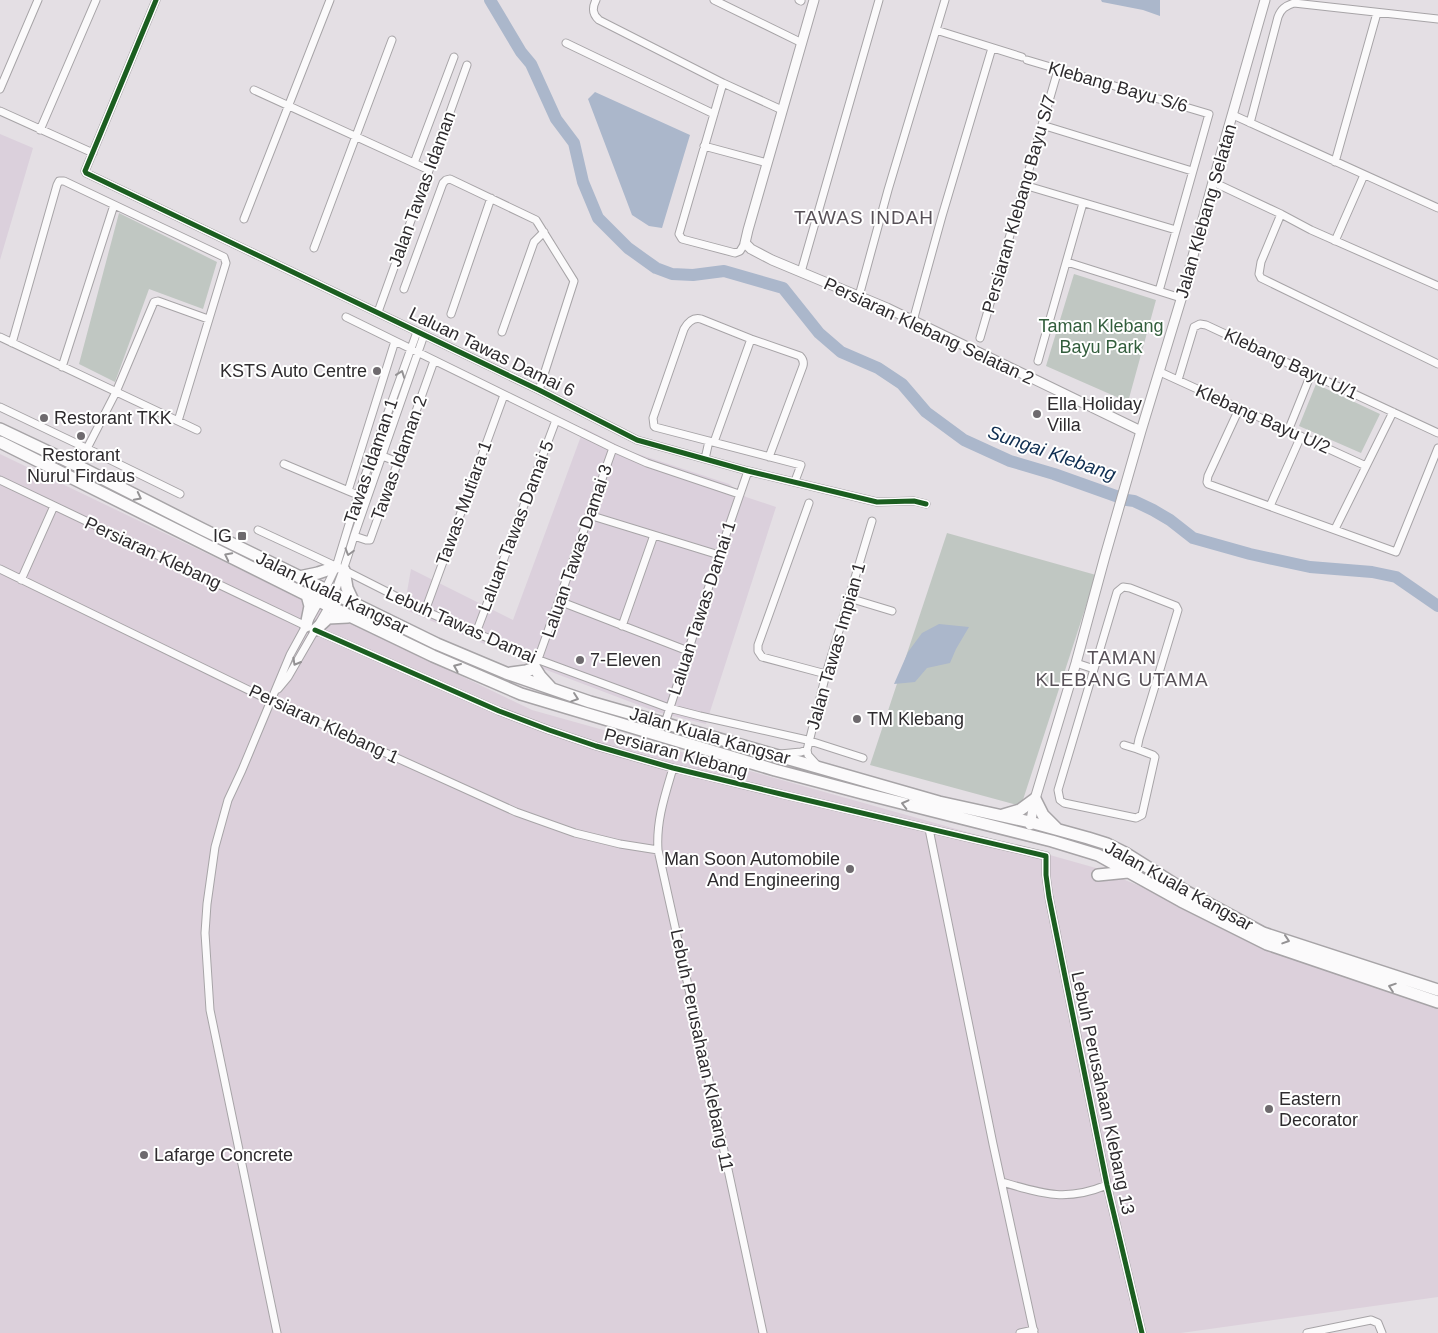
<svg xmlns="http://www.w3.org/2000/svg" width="1438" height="1333" viewBox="0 0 1438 1333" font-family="Arial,sans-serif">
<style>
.commercial{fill:#dbd0dc}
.industrial{fill:#dcd0db}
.green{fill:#c0c7c2}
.water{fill:#abb7cb}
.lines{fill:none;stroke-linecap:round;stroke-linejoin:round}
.river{stroke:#abb7cb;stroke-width:12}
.minor-casing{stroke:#a7a4a7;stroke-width:9}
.tertiary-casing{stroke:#a7a4a7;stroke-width:11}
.trunk-casing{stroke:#a7a4a7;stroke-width:14}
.minor{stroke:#fbfafb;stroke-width:7}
.tertiary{stroke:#fbfafb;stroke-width:9}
.trunk{stroke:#fbfafb;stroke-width:11}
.cycleway-casing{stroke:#fff;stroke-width:8}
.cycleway{stroke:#1b5e20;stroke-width:5}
.oneway{stroke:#949294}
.poi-dot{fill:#6e6a6e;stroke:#fff;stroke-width:2}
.labels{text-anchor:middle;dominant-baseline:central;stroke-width:4;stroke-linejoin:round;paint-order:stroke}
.street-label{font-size:18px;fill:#2e2b2e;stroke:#fff}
.park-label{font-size:18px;fill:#325d3c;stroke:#fff}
.poi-label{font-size:18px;fill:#2e2b2e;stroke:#fff;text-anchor:start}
.neighbourhood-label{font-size:19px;letter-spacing:1px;fill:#585158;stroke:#fff}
.water-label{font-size:19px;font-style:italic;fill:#0f2e51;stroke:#fff}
</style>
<rect width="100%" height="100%" fill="#e4dfe4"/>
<path class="commercial" d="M0 134 33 148 0 260Z
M584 428 629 451 729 484 746 497 776 507 706 724 657 712 528 663 404 609 411 569 513 620Z"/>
<path class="industrial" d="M0 454 532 710 1096 868 1438 1009V1297L1181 1333H0Z"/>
<path class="green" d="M119 213 217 262 203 309 149 289 115 382 79 364Z
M1074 274 1156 300 1128 402 1046 366Z
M1316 384 1380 414 1361 453 1299 426Z
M947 533 1096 575 1021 806 870 765Z"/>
<path class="water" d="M1101 0H1160V16L1143 10 1102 2Z
M595 92 690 135 662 228 649 226 632 215 588 99Z
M939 624 969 627 956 649 950 663 927 668 915 682 894 684 908 652 922 633Z"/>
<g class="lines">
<path class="river" d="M490 0 521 52 531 64 556 119 574 143 583 182 598 218 628 248 656 268 672 274 693 275 724 271 783 288 819 333 841 352 878 368 902 384 926 412 964 440 1010 461 1054 474 1127 500 1134 501 1153 510 1170 520 1193 538 1250 554 1310 567 1372 572 1396 577 1438 606"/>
<defs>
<path id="minor" d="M156 0 85 171 86 173 539 390 637 440 748 471 877 502 914 501 926 504
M596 0C592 8 592 14 599 20L723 83 782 110
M714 0 802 43
M799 0 801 1
M936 30 1022 57
M566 43 714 114
M1027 60 1209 114 1159 291
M723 83 679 234 682 239 735 253 740 251 745 243
M0 89 38 0
M254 90 429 170
M0 111 93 153
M1233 115 1438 208
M1250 123 1278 17C1281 9 1285 6 1294 3L1438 19
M1042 125 1192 171
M40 130 96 0
M704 146 767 163
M1335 162 1377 13
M414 163 454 57
M1213 182 1281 214 1311 230 1438 286
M1024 185 1176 230
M1281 214 1261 262 1259 274 1261 278 1438 364
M244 219 330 0
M1335 241 1364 175
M314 248 392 40
M1067 262 1181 298
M801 272 879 0
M404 289 443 183 446 180 450 179 536 220 574 281 539 390
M859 296 888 190 945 0
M378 312 467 65
M451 314 491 198
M346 317 613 448 647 463 739 494
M913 321 942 216 992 48
M502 332 534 242 544 232
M0 337 197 430
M980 338 1058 70
M12 343 57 185 59 181H64L224 257 226 263 178 421
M1038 361 1083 203
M62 367 114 205
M1160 372 1366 466
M1178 380 1194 327 1200 324 1206 325 1438 433
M0 407 86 448 180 494
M1239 409 1208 476 1207 482 1208 484 1396 552 1438 448
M1288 431 1311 374
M714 442 751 339
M377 454 398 462
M769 457 803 366C804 362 803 359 800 356L751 339 701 319C693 317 688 322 684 329L653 418 654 426 655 427 801 465 795 481
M705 459 709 441
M284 464 358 495
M78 466 116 392 154 302 158 301 208 319
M0 480 306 626
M348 491 395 341
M809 503 758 645V651L762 657 826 674
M1270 506 1301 436
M589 515 719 555
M1335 529 1393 412
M258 530 344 570 425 611 539 660 669 708 700 716 807 740 863 758
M354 536 366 540H370L434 361
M0 569 271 701 516 812 575 833 620 844 658 850
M21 580 54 506
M1123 587 1130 588 1176 606 1178 610 1139 739 1137 749 1153 755 1155 757 1142 815 1136 818 1064 803 1060 800 1058 790 1117 592Z
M849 598 892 611
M559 601 688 651
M425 611 504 395
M622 626 654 535
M315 630 499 711 549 730 596 746 673 768 785 795 1046 856V875L1049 897 1107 1185 1142 1333
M476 633 556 420
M537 662 613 448
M1076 663 1094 669
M278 689 288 677 329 606C339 583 347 560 354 536L424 335
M665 723 719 555 748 471
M1124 745 1137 749
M780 754 801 752 807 750
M817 765 808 755 807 750 826 674 872 521
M673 768C665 795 656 821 658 850L705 1062 763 1333
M929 829 993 1144 1034 1333
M1002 1182C1043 1194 1066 1202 1107 1185
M277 1333 210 1010 205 933 207 904 215 847 228 800 242 770 290 655 319 602 336 567 358 495 417 332
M1020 1333 1034 1330
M1307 1333 1371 1320 1378 1323 1382 1333"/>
<path id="tertiary" d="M814 0 748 230 745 243 751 249 772 260 887 308 1141 431
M1030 825 1035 799 1076 663 1105 556 1141 431 1183 293 1213 182 1265 0"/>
<path id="trunk" d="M0 429 78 466 202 529 437 644 506 673 590 702 939 802 1030 822 1088 838 1107 844 1125 853 1187 892 1263 933 1438 990
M0 442 329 606 433 656 521 694 775 770 862 793 1052 841 1098 855 1181 901 1267 944 1438 1002
M344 570 347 588 354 603
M299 577 318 573 336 567
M306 626 310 606 307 595
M315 630 328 618 348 617
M511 673 526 671 535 668 540 676 551 688
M1003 815 1020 810 1035 799 1043 815 1057 829
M1098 875 1128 872"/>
</defs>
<use href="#minor" class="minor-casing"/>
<use href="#tertiary" class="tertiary-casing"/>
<use href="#trunk" class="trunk-casing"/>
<use href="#minor" class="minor"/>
<use href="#tertiary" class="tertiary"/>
<use href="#trunk" class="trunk"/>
<defs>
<path id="cycleway" d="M156 0 85 171 86 173 539 390 637 440 748 471 877 502 914 501 926 504
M315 630 499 711 549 730 596 746 673 768 785 795 1046 856V875L1049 897 1107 1185 1142 1333"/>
</defs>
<use href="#cycleway" class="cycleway-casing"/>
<use href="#cycleway" class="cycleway"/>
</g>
<defs><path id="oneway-chevron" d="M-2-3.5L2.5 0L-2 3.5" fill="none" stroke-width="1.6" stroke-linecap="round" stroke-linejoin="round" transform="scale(1.25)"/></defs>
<g class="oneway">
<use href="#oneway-chevron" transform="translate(401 374) rotate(-70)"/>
<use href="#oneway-chevron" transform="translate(138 497) rotate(27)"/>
<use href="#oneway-chevron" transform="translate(349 552) rotate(106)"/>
<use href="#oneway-chevron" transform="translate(228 556) rotate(-153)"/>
<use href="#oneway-chevron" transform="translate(296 662) rotate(120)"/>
<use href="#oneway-chevron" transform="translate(457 667) rotate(-157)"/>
<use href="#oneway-chevron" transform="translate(575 698) rotate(19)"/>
<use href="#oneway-chevron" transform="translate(905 804) rotate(-166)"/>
<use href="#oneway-chevron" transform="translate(1286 940) rotate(18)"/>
<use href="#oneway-chevron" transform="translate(1392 987) rotate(-161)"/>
</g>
<g class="poi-dot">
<circle cx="377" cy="371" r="5"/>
<circle cx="1037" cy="414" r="5"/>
<circle cx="44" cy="418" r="5"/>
<circle cx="81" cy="436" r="5"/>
<rect x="237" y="531" width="10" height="10" rx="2.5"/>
<circle cx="580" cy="660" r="5"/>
<circle cx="857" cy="719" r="5"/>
<circle cx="850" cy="869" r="5"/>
<circle cx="1269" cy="1109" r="5"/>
<circle cx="144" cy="1155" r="5"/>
</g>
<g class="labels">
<g class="street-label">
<text transform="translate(1118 87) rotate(16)">Klebang Bayu S/6</text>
<text transform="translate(422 189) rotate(-70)">Jalan Tawas Idaman</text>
<text transform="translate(1019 204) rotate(-74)">Persiaran Klebang Bayu S/7</text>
<text transform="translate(1206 211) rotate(-74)">Jalan Klebang Selatan</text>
<text transform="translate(929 331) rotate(25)">Persiaran Klebang Selatan 2</text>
<text transform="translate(492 352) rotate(26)">Laluan Tawas Damai 6</text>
<text transform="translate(1291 364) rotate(25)">Klebang Bayu U/1</text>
<text transform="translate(1263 419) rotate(24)">Klebang Bayu U/2</text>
<text transform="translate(399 458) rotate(-70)">Tawas Idaman 2</text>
<text transform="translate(371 461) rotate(-71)">Tawas Idaman 1</text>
<text transform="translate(464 503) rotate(-70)">Tawas Mutiara 1</text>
<text transform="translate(516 526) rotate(-69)">Laluan Tawas Damai 5</text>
<text transform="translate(577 551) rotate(-71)">Laluan Tawas Damai 3</text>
<text transform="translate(153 553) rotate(25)">Persiaran Klebang</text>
<text transform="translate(332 593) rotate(26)">Jalan Kuala Kangsar</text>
<text transform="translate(702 608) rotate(-72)">Laluan Tawas Damai 1</text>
<text transform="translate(461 625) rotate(24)">Lebuh Tawas Damai</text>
<text transform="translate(836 646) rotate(-74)">Jalan Tawas Impian 1</text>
<text transform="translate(324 724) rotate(25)">Persiaran Klebang 1</text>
<text transform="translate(710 736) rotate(16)">Jalan Kuala Kangsar</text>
<text transform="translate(676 753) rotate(15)">Persiaran Klebang</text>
<text transform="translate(1179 886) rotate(29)">Jalan Kuala Kangsar</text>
<text transform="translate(702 1050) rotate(78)">Lebuh Perusahaan Klebang 11</text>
<text transform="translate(1103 1093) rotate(78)">Lebuh Perusahaan Klebang 13</text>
</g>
<g class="park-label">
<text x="1101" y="326">Taman Klebang<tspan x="1101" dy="21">Bayu Park</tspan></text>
</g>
<g class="poi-label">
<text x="367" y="371" text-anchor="end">KSTS Auto Centre</text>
<text x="1047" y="404">Ella Holiday<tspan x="1047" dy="21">Villa</tspan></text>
<text x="54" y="418">Restorant TKK</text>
<text x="81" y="455" text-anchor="middle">Restorant<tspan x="81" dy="21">Nurul Firdaus</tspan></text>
<text x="232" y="536" text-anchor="end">IG</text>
<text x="590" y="660">7-Eleven</text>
<text x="867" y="719">TM Klebang</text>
<text x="840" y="859" text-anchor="end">Man Soon Automobile<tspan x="840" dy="21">And Engineering</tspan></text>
<text x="1279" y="1099">Eastern<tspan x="1279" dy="21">Decorator</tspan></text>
<text x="154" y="1155">Lafarge Concrete</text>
</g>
<g class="neighbourhood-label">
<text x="864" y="217">TAWAS INDAH</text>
<text x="1122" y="657">TAMAN<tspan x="1122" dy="22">KLEBANG UTAMA</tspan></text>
</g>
<g class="water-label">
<text transform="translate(1052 453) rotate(19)">Sungai Klebang</text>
</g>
</g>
</svg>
